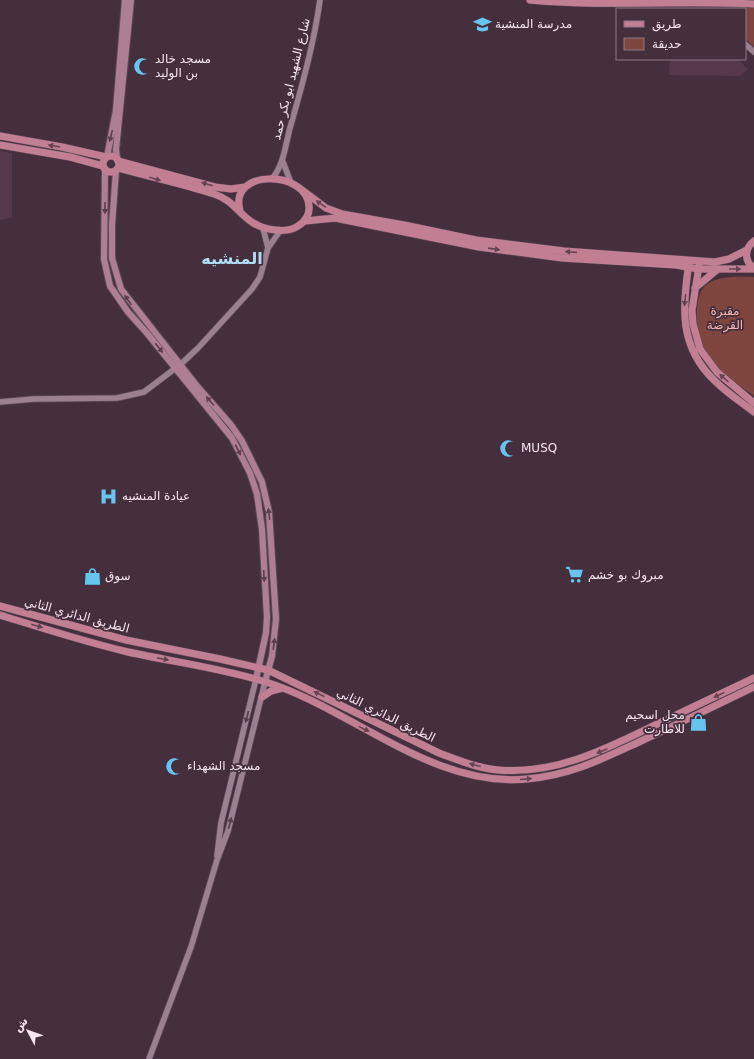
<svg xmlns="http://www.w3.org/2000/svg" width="754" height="1059" viewBox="0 0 754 1059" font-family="'DejaVu Sans','Noto Sans Arabic',sans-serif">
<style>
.built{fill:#55394a}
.green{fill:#7f4640}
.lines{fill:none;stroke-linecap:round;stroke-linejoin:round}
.tertiary-casing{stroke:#604d59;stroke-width:7}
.secondary-casing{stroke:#604d59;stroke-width:8}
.primary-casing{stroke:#604d59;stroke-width:8}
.tertiary{stroke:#9b8090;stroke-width:5.5}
.secondary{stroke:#ae7f92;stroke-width:6}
.primary{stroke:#c27f94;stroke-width:7}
.oneway{fill:#5b3f4e}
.oneway2{fill:#654353}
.oneway3{fill:#573f4e}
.labels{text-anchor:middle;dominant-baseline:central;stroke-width:3.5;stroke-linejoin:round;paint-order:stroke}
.poi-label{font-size:12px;fill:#f5e6ef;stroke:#462f3d;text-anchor:start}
.street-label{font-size:12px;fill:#f5e6ef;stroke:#462f3d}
.park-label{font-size:12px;fill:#fab6ae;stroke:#462f3d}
.district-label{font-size:16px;font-weight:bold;fill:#addef6;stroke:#462f3d}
</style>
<rect width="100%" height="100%" fill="#462f3d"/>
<path class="built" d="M670 59H737L748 69 740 76 669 75Z
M0 151 12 153V217L0 220Z"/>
<path class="green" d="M737 8H754V47L745 38V9H735Z
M754 277V396C737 383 715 371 704 352 696 338 692 296 706 285 719 275 739 277 754 277Z"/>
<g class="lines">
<defs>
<path id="tertiary" d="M745 44 754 52
M283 162 291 183
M272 179C284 164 285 147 290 128 302 86 314 43 320 0
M263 228 268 248
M0 402 33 399 117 398 144 392 181 364 198 348 252 289 260 277 268 248 280 231
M217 856 221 823 256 679
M149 1059 191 947 217 860 228 831 265 682"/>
<path id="secondary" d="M107 157 116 110 125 0
M117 159 116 149 131 0
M105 169 104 259 110 286 128 312 146 332 232 438 250 473 257 494 262 529 267 617 266 633 256 679
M116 170 112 225V258L121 289 197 386 231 425 242 441 262 482 269 512 276 619 272 656 265 682"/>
<path id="primary" d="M530 0C604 7 679 0 754 4
M0 136 62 147 106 157
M0 145 70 157 103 166
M103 164a8 8 0 1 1 16 0a8 8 0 1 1-16 0Z
M118 161 215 187 231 189 245 187
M118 168C150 177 183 184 214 194 240 202 241 226 275 230 283 231 291 231 298 226 305 222 310 214 309 206 307 170 228 168 240 211
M302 190 326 208 342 214 404 225 476 240 564 251 715 262 729 259 747 250
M305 221 335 218 479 247 562 258 676 265 698 269H754
M754 241C744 249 744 261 754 268
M689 263C682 308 679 347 715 381 727 393 741 402 754 412
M699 266 692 310 693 324 700 349 717 372 754 403
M695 288 718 269
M0 606 126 640 220 659 268 670 439 753C458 760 477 768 498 770 554 775 604 750 653 726 687 710 720 694 754 678
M0 615C42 628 85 642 128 652 174 662 221 668 266 682 352 709 432 788 527 779 571 775 602 759 641 741 679 724 716 705 754 687
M262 697 271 691 283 688"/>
</defs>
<use href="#tertiary" class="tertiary-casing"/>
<use href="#secondary" class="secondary-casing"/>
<use href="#primary" class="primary-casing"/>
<use href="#tertiary" class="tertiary"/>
<use href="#secondary" class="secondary"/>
<use href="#primary" class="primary"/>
</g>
<defs><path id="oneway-solid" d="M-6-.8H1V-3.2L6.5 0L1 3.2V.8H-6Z"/></defs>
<g class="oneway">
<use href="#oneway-solid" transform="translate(111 136) rotate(103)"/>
<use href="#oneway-solid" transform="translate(105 208) rotate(90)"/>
<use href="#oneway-solid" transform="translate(128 300) rotate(-126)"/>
<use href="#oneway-solid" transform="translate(159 348) rotate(52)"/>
<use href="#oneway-solid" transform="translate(210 401) rotate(-131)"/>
<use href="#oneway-solid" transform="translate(238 450) rotate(63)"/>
<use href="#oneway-solid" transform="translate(269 514) rotate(-97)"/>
<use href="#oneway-solid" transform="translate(264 576) rotate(87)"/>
<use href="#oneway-solid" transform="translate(274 644) rotate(-82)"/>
</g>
<g class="oneway2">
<use href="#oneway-solid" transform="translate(54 146) rotate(-170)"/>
<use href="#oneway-solid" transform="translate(155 179) rotate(16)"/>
<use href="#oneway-solid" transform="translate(207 184) rotate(-163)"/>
<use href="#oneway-solid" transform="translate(321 204) rotate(-146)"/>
<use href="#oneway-solid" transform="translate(494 249) rotate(8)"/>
<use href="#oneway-solid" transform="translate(571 252) rotate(-176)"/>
<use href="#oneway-solid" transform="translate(735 269)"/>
<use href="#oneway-solid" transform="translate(685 300) rotate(96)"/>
<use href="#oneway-solid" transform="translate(724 378) rotate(-138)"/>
<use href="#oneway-solid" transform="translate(37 626) rotate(16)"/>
<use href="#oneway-solid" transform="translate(163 659) rotate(10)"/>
<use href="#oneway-solid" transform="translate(319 694) rotate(-154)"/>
<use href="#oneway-solid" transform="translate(719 695) rotate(154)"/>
<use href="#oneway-solid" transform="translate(364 729) rotate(26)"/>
<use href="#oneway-solid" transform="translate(602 751) rotate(157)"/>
<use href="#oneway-solid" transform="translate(475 765) rotate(-165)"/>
<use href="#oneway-solid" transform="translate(526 779) rotate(-5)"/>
</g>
<g class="oneway3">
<use href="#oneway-solid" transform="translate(247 717) rotate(104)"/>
<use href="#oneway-solid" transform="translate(230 823) rotate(-75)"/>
</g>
<defs>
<symbol id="school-bare" viewBox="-9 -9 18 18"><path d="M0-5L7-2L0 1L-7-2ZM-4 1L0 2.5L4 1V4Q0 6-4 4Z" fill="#65c5ee" stroke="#462f3d" stroke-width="2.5" paint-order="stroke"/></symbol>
<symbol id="mosque-bare" viewBox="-9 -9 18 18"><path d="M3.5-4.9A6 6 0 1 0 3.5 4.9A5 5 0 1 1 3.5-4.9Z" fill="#65c5ee" stroke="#462f3d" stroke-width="2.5" paint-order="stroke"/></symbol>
<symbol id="hospital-bare" viewBox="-9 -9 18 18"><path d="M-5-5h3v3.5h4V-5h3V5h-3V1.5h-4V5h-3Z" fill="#65c5ee" stroke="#462f3d" stroke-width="2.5" paint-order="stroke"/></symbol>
<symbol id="supermarket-bare" viewBox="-9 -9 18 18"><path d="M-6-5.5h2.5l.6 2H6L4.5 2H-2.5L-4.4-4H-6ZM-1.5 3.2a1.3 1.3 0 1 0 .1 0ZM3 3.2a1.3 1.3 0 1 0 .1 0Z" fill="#65c5ee" stroke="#462f3d" stroke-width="2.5" paint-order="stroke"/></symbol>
<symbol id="shop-bare" viewBox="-9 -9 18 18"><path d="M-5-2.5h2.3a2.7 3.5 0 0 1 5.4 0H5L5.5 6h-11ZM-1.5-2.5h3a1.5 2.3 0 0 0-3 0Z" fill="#65c5ee" stroke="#462f3d" stroke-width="2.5" paint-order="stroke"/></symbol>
</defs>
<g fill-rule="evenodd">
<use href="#school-bare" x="470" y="12" width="25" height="25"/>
<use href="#mosque-bare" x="130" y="54" width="25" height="25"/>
<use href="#mosque-bare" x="496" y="436" width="25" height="25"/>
<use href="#hospital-bare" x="96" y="484" width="25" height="25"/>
<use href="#supermarket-bare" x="562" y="562" width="25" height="25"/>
<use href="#shop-bare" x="80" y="564" width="25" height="25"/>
<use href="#shop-bare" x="686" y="710" width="25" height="25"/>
<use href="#mosque-bare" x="162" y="754" width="25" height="25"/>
</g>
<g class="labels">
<g class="poi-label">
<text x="495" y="24">مدرسة المنشية</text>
<text x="155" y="59">مسجد خالد<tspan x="155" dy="14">بن الوليد</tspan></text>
<text x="521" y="448">MUSQ</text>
<text x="122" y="496">عيادة المنشيه</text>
<text x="588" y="575">مبروك بو خشم</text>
<text x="105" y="576">سوق</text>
<text x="685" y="715" text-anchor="end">محل اسحيم<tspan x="685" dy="14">للاطارت</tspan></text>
<text x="187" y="766">مسجد الشهداء</text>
</g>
<g class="street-label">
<text transform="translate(291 79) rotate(-76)">شارع الشهيد ابو بكر حمد</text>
<text transform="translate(77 615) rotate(15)">الطريق الدائري الثاني</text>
<text transform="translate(386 715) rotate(26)">الطريق الدائري الثاني</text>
</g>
<g class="park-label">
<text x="725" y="311">مقبرة<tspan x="725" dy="14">القرضة</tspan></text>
</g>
<g class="district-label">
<text x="232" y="258">المنشيه</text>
</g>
</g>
<rect x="616" y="8" width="130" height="52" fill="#462f3d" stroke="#8c7884"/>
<rect x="624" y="21" width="20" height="6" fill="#c27f94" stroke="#8c7884"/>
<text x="652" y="28" font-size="12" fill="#f5e6ef">طريق</text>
<rect x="624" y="38" width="20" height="12" fill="#7f4640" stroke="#8c7884"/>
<text x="652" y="48" font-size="12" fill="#f5e6ef">حديقة</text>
<g transform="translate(28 1031) rotate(311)" stroke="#462f3d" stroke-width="3" paint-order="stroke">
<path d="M0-3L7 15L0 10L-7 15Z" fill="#f5e6ef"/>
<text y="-6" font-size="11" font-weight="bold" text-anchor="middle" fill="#f5e6ef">ش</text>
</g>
</svg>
